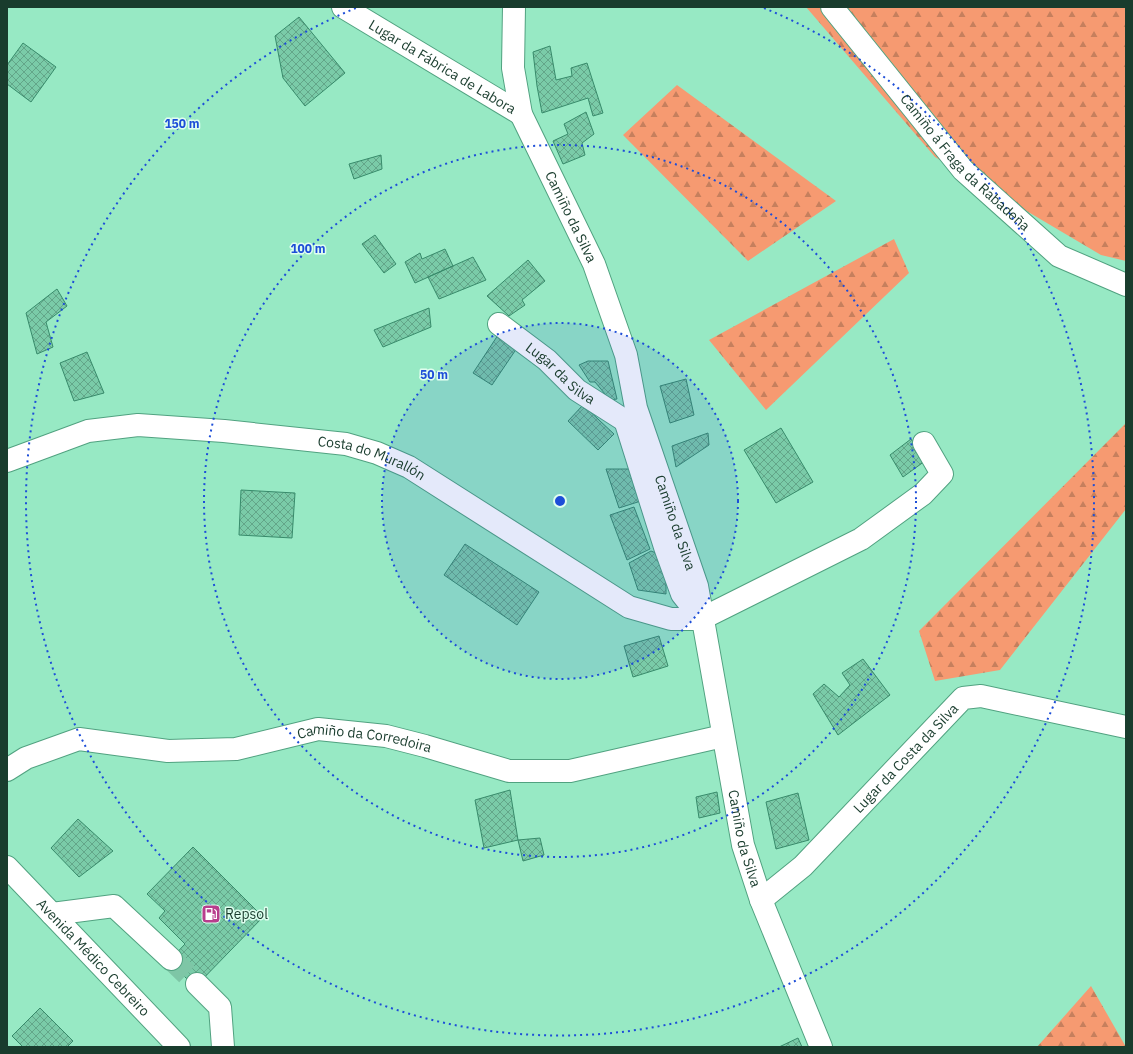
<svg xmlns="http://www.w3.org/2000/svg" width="1133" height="1054" viewBox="0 0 1133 1054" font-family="'IBM Plex Sans',sans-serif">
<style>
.forest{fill:url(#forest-firs)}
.building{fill:url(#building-cross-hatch);stroke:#388b6b}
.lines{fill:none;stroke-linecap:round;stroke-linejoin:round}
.minor-tunnel{stroke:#7ec6a6;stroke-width:22;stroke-dasharray:22 11;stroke-linecap:butt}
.minor-casing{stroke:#51a280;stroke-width:24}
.major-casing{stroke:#51a280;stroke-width:24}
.minor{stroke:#fff;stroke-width:22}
.major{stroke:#fff;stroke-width:22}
.ring{fill:none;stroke:#1d4ed8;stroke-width:2;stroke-dasharray:2 4}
.labels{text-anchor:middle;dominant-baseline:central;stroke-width:3;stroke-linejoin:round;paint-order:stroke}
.street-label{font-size:14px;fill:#193c2d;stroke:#dffeef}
.poi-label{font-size:14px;fill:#193c2d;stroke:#dffeef;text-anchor:start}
.centre{fill:#1d4ed8;stroke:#dffeef;stroke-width:2}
.ring-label{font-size:12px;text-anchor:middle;font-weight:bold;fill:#1d4ed8;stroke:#dffeef;stroke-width:3;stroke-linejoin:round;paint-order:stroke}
</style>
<defs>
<pattern id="forest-firs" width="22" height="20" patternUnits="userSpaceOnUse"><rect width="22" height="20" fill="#f69a71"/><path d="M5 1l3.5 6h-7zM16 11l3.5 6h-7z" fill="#c67f5d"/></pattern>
<pattern id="building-cross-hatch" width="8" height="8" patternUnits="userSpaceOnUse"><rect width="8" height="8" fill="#7acba8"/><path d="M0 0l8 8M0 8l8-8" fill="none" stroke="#63a689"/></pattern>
</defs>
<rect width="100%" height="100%" fill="#97e9c4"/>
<path class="forest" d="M806 7H1126V261L1101 255 935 157Z
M677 85 836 201 748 261 623 135Z
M894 239 909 273 766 410 709 340Z
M1126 423V509L1000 670 935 681 919 631Z
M1091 986 1126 1047H1037Z"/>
<path class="building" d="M299 17 345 73 305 106 283 78 275 36Z
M23 43 56 67 31 102 7 84V65Z
M550 46 556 80 572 76 571 68 587 63 603 113 593 116 588 98 542 113 537 86 533 52Z
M586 112 594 134 582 143 585 155 563 164 553 141 568 134 564 124Z
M381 155 382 169 354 179 349 164Z
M375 235 396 264 384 273 362 244Z
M445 249 453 266 415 283 405 262 420 253 422 259Z
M473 257 486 280 439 299 428 277Z
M528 260 545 281 522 300 525 305 509 316 487 296Z
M57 289 67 306 46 322 53 347 37 354 26 313Z
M429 308 431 327 383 347 374 330Z
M500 332 519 345 492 385 473 373Z
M87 352 104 393 74 401 60 363Z
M588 361H608L617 399 610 400 595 382H590L579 365Z
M686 379 694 415 670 423 660 386Z
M583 405 614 434 598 450 568 421Z
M781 428 813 482 776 503 744 450Z
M708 433 709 445 676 467 672 446Z
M911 439 925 461 903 477 890 455Z
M606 469H633L644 500 619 508Z
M241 490 295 493 292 538 239 535Z
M634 507 650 549 627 560 610 515Z
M465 544 539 592 517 625 444 575Z
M651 551 661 555 666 581V594L638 590 629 563Z
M659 636 668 666 633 677 624 646Z
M863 659 890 695 838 735 813 694 824 684 839 697 850 685 842 673Z
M510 790 518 840 484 848 475 800Z
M717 792 720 813 699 818 696 797Z
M798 793 809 840 776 849 766 802Z
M78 819 113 851 79 877 51 848Z
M540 838 544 855 523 861 518 840Z
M193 847 263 917 195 987 169 961 185 944 159 918 165 911 147 894Z
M40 1008 73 1041 67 1047H23L12 1036Z
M798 1038 802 1047H779Z"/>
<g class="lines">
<path class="minor-tunnel" d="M171 959 197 984"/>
<defs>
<g id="minor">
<path id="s1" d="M343 7 521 114"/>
<path id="s2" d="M514 7 513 68 521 114 594 264 626 355 636 408 697 586 743 845 761 900 821 1047"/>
<path id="s3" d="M832 7 963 170 1059 256 1126 285"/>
<path id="s4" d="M499 324 547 360 577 390 624 420"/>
<path d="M625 420 665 547 682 594 701 618"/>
<path id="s5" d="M7 461 88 431 138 425 224 431 346 444 377 453 409 467 629 607 671 619H701L861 539 923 494 942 474 924 443"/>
<path id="s6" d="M7 770 26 758 79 739 168 751 236 749 318 729 386 736 425 746 509 771H570L723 736"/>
<path id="s7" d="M761 900 803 866 963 698 981 696 1126 727"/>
<path d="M52 914 114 906 171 959"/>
<path d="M197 984 220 1007 223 1047"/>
</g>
<g id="major">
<path id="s8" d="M7 867 179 1047"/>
</g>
</defs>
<use href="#minor" class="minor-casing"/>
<use href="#major" class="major-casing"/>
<use href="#minor" class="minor"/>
<use href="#major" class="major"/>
</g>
<circle cx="560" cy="501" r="178" fill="#1d4ed8" fill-opacity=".12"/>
<g class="ring">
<circle cx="560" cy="501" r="178"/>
<circle cx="560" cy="501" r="356"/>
<path d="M764 8A534 534 0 1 1 356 8"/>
</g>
<defs>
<symbol id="fuel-square" viewBox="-11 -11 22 22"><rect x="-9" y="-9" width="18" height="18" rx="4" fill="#b83d8d" stroke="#dffeef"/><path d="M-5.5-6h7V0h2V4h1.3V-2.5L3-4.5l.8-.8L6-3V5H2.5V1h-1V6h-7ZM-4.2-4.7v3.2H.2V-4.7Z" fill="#fff"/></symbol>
</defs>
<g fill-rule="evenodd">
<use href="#fuel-square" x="200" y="903" width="22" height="22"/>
</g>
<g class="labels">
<g class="street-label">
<text stroke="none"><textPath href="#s1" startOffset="116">Lugar da Fábrica de Labora</textPath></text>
<text stroke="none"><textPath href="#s3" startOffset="205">Camiño á Fraga da Rabadeña</textPath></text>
<text stroke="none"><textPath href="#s2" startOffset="222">Camiño da Silva</textPath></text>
<text stroke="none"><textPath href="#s4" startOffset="79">Lugar da Silva</textPath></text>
<text stroke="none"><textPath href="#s5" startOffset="374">Costa do Murallón</textPath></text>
<text stroke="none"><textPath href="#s2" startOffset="546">Camiño da Silva</textPath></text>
<text stroke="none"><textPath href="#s6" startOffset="368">Camiño da Corredoira</textPath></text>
<text stroke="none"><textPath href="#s7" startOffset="203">Lugar da Costa da Silva</textPath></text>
<text stroke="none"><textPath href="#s2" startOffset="870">Camiño da Silva</textPath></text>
<text stroke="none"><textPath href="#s8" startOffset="125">Avenida Médico Cebreiro</textPath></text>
</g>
<g class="poi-label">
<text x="225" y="914">Repsol</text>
</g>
</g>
<circle cx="560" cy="501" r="6" class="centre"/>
<g class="ring-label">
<text x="182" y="128">150 m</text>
<text x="308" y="253">100 m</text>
<text x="434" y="379">50 m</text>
</g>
<rect width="1133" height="1054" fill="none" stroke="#193c2d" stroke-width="16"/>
</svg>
